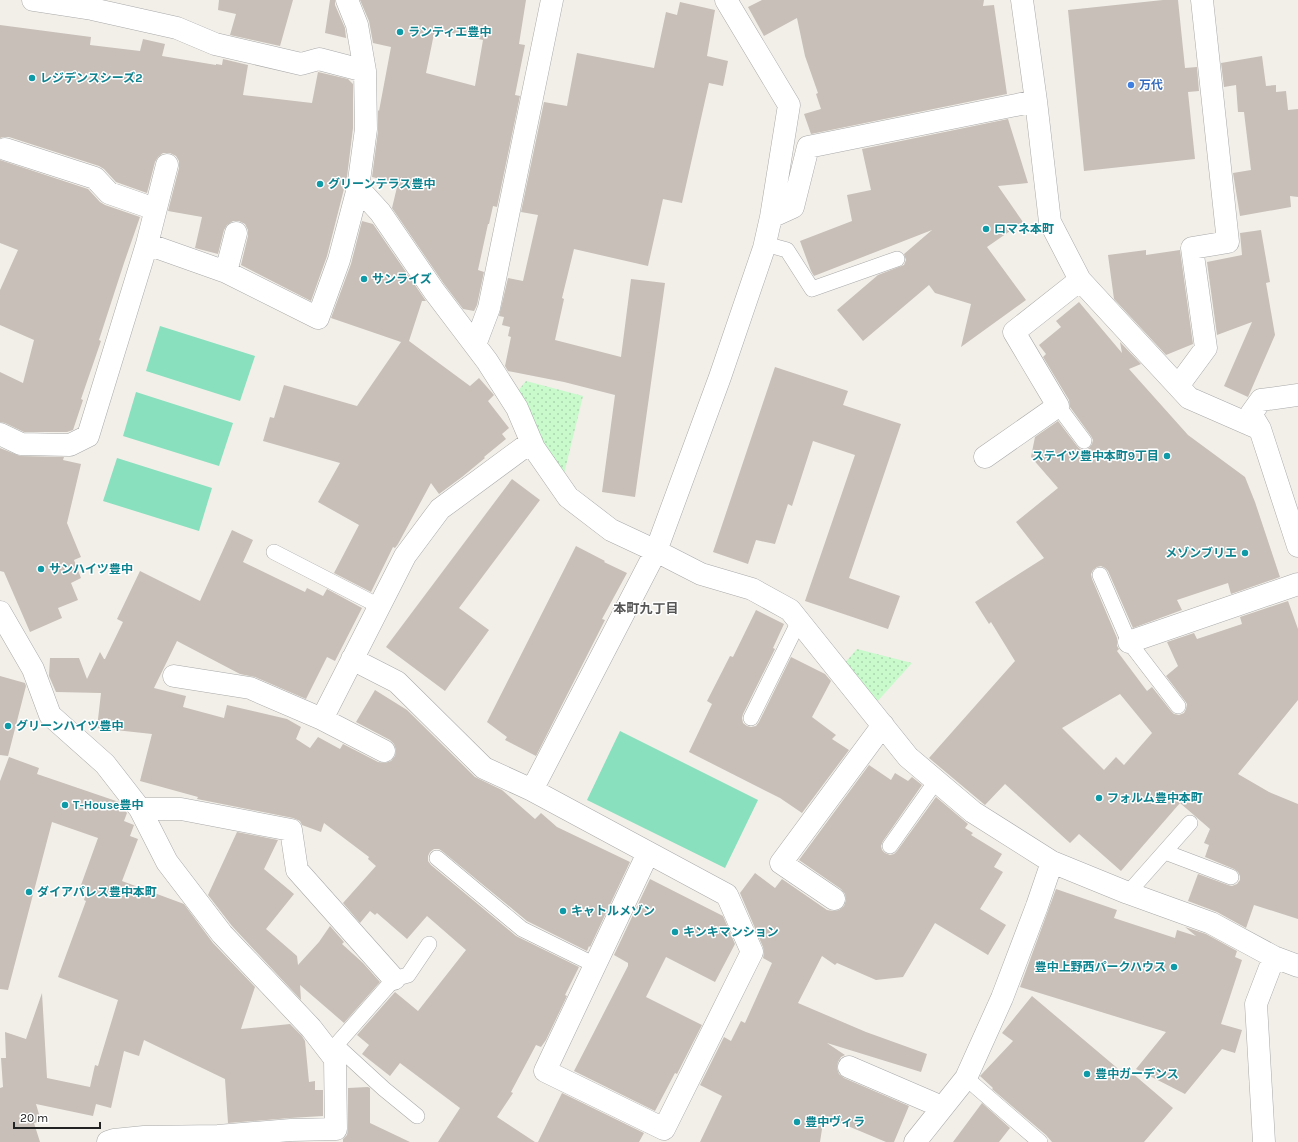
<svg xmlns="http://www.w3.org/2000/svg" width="1298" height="1142" viewBox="0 0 1298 1142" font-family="Karla,'Noto Sans JP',sans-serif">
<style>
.park{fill:url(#park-dots)}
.pitch{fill:#88e0be}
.building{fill:#c7bfb8;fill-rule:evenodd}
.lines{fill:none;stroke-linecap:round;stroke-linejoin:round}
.service-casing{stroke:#a9a9a9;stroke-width:16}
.minor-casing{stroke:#a9a9a9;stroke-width:23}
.service{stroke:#fff;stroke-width:15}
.minor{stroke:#fff;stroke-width:22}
.culture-dot{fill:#0f9aa8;stroke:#fff;stroke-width:1.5}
.shop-dot{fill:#3f7fe0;stroke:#fff;stroke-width:1.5}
.labels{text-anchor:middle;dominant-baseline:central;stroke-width:3;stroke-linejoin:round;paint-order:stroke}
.culture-label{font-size:12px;font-weight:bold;fill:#0d838f;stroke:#fff;text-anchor:start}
.shop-label{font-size:12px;font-weight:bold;fill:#366cbe;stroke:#fff;text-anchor:start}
.neighbourhood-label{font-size:13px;font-weight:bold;fill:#555;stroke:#fff}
</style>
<defs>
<pattern id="park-dots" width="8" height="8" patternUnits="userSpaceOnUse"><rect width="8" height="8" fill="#c8facc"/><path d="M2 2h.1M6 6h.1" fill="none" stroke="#acd6af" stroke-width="1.8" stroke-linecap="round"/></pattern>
</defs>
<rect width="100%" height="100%" fill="#f2efe9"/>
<path class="park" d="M526 381 583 396 563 478 534 430 517 392Z
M857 649 912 663 875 704 843 665Z"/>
<path class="pitch" d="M160 326 255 356 240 401 146 371Z
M136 392 233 423 219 466 123 436Z
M117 458 212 488 199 531 103 501Z
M620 731 758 800 725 868 587 800Z"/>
<path class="building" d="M219 0H293L280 46 230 35 236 14 218 10Z
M330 0H335V5L345 28 346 38 325 33Z
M360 0H526L519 44 525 45 515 95 520 96 497 207 493 206 489 224H488L478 270 484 272 477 305 474 311 463 309 444 284 392 208 398 183 372 177 378 131V110L379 111 391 47 373 43 369 21ZM435 29 483 40 475 86 426 73Z
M762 0H984L983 6 994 5 1007 94 811 134 804 114 821 109 816 94 818 93 805 56 797 18 764 36 748 7Z
M1163 0H1178L1185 68 1197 67 1199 91 1188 92 1195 159 1084 171 1068 10Z
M680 2 715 10 707 56 728 61 723 86 709 83 682 203 663 199 648 266 574 249 562 298 564 299 555 340 621 357 631 279 665 283 635 497 602 492 615 395 564 382 508 371 505 366 511 337 508 336 510 327 502 325 504 317 499 316 508 278 523 281 538 215 521 212 544 102 567 106 577 53 654 68 666 12 677 15Z
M0 25 91 37 90 45 140 51 143 39 165 44 162 56 216 65V64L222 65 223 59 248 65 243 95 312 103 318 72 348 79 353 84V128L347 177 327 256 311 301 241 265 248 236V230L245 224 239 221H233L227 225 224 230 218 254 195 248 202 217 168 211 179 168V161L176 156 170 153H163L158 157 155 162 147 193 116 182 104 169 99 166 9 137H3L0 138Z
M1262 56 1266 86 1276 85V92L1286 91 1288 110 1298 109V197L1290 196 1291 207 1240 216 1233 173 1251 170 1244 112H1238L1236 85 1224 87 1221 63Z
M1008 119 1028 183 998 186 1023 222 987 247 1026 300 961 347 971 304 935 293 929 285 863 341 837 310 878 275 904 265 906 260 904 254 932 230 814 276 811 271 800 241 852 221 847 195 871 190 862 149Z
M0 160 88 189 100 202 105 205 140 217 124 263 99 340 101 341 81 399 83 400 73 430 67 432H24L5 423 0 422V372L23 383 34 340 0 325V290L18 250 0 243Z
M362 221 373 224 426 301H422L409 341 470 386 479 378 494 395 488 401 509 428 502 434 506 439 484 457 485 458 462 477 439 494 431 483 398 544 395 548 393 547 371 592 334 573 359 525 318 502 340 463 263 441 270 417 274 418 284 385 357 406 401 342 331 318 351 264Z
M1261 230 1270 282 1266 283 1275 335 1248 397 1224 386 1252 322 1217 335 1207 262 1242 255 1240 233Z
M1146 250V255L1180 250 1193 344 1166 355 1114 299 1108 255Z
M1079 302 1122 353 1120 342 1141 364 1129 369 1188 435 1245 477 1255 502 1280 577 1231 594 1228 583 1177 600 1182 610 1133 628 1108 571 1105 568 1101 566 1097 567 1093 570 1091 574 1092 579 1117 638V646L1119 649 1117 651 1147 691 1152 687 1171 711 1174 714 1179 715 1184 713 1186 709 1187 704 1185 701 1166 676 1178 666 1167 642 1194 633 1197 639 1242 624 1240 617 1288 601 1298 629V700L1238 774 1269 792 1298 804V919L1254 905 1246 928 1217 912 1188 901 1198 874 1228 885 1232 886 1237 884 1240 880V876L1238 872 1234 869 1205 857 1209 845 1204 843 1210 829 1180 803 1121 871 1079 834 1070 843 1005 784 985 805 929 758 1015 661 991 622 989 624 975 602 1044 558 1016 522 1058 488 1031 457 1035 437 1058 421 1077 446 1080 449 1085 450 1089 448 1092 444 1093 440 1091 436 1070 407 1069 400 1043 357 1046 354 1039 345 1061 327 1056 321ZM1120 694 1152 733 1124 765 1116 757 1104 770 1062 728Z
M775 367 848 391 843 405 901 424 849 578 900 596 888 629 805 601 855 455 813 441 792 506 788 504 775 544 756 540 748 564 713 552Z
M0 448 20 456 64 457 63 460 81 464 67 523 81 557 74 560 81 578 71 583 78 600 58 608 62 618 30 632 4 572 0 571Z
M512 479 540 500 459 608 489 630 445 691 386 647Z
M232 530 253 540 243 562 305 592 307 588 323 596 327 589 362 608 335 661 327 657 306 699 255 677 240 674 177 641 154 688 186 696 183 707 224 718 227 705 287 719 301 727 296 739 310 748 318 737 340 749 343 744 378 762 385 763 391 761 395 756 396 750 394 744 390 740 356 722 375 690 407 710 475 777 502 790 535 819 541 813 557 827 630 862 590 947 589 946 587 951 527 921 442 851 439 849H434L430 852 428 856V861L431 865 516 936 579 967 565 995 567 996 546 1040 541 1047 536 1045 511 1092 513 1093 497 1117 535 1142H438L460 1108 400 1063 390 1076 362 1054 369 1045 357 1035 395 992 418 1011 466 950 427 916 407 939 377 913 375 915 370 911 360 923 343 903 376 866 368 859 369 857 324 823 321 832 302 825 300 821 293 818 197 799 198 797 140 781 152 734 97 728 101 693 56 692 49 676 50 658H79L87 679 100 652 104 659H105L123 622 117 619 140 571 200 601Z
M576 546 605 561 604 562 627 573 602 619 605 620 536 756 505 740 507 737 487 722Z
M756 610 784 624 773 648 775 649 743 714 742 718 743 723 747 726 751 727 756 726 759 722 791 657 825 674 831 681 812 717 836 735 832 739 849 750 802 813 780 798 689 752 712 704 707 701 730 656 733 657Z
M0 676 25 683 26 686 8 756 0 755Z
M9 757 39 768 37 774 119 802 127 813 124 821 134 825 130 836 138 839 122 881 184 904 213 943 255 987 241 1029 290 1024 302 1036 305 1041 309 1082 315 1081V1090H323V1116L290 1118 228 1123 225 1079 144 1040 139 1056 124 1051 111 1108 96 1104 93 1116 36 1104 41 1121 34 1123 40 1142H0V1088L3 1087 1 1058H6L5 1032 26 1039 42 993 47 1078 90 1087 95 1065 98 1066 118 1000 58 977 86 901 84 900 88 888 81 885 98 838 52 822 8 990 0 989V781Z
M869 765 891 780 895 773 908 781 912 777 922 785 883 841 881 846 882 850 885 853 890 855 894 854 897 851 936 797 968 824 965 828 973 833 971 835 1002 854 994 867 1003 872 980 909 1006 925 988 955 935 923 903 977 876 980 837 963 835 965 822 956 798 1003 866 1032 927 1054 921 1072 827 1043 845 1055 841 1057 838 1062 837 1068 839 1074 844 1078 909 1106 894 1142H886L824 1116 820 1142H700L722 1096 700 1085 724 1037 731 1041 741 1021 745 1023 772 963 763 958 764 953 763 947 740 893 755 873 775 888 782 879 827 910 833 911 839 910 844 906 846 900 845 894 841 889 799 860Z
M237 832 278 840 264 869 294 894 266 929 297 956 298 965 319 942 330 926 344 942 342 944 363 963 380 982 344 1023 300 985 301 1000 232 926 208 895Z
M650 879 723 916 735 944 715 982 666 957 646 997 702 1025 677 1074 675 1073 655 1111 574 1071 628 966V963L614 955Z
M1056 889 1117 910 1114 918 1175 938 1177 930 1196 936 1185 927 1206 934 1237 951 1235 957 1242 960 1221 1024 1242 1030 1235 1053 1222 1049 1185 1094 1136 1069 1166 1032 1020 987Z
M1032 996 1129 1078 1132 1073 1173 1108 1144 1142H1052L1046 1135 992 1089 993 1088 980 1076 1013 1041 1002 1033Z
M368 1087 370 1088V1123L410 1142H343V1139L347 1135 348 1129V1088Z
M562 1093 644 1133 639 1142H538Z
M982 1103 1010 1128 999 1142H953Z"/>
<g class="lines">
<defs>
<path id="service" d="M765 244 787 250 812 289 897 259
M1058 406 1084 441
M274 552 379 606
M1100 575 1129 642 1178 706
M751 718 799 621
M890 846 936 781
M1165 852 1231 877
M437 858 522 929 595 965
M1128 893 1190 823
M336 1045 384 1089 417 1116
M330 1052 394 979 408 975 429 944
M966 1078 1040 1142"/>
<path id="minor" d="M33 0 92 9 177 28 215 44 301 64 319 59 365 71
M347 0 357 25 365 71 366 129 358 188 380 212 434 291 487 361 517 408 534 448 568 497 611 530 656 551 701 574 752 589 790 610 908 757 973 812 1052 862 1037 906 1002 998 966 1078 915 1142
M1022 0 1036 101 1050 222 1080 280 1189 398 1260 429
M5 149 95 178 109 193 155 209
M771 217 793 207 808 147 1036 101
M147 244 226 272 318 318 339 260 358 188
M226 272 236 233
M475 345 489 308 552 0
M1178 386 1206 348 1192 248 1228 242 1202 0
M1298 395 1261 400 1251 414 1260 429 1298 546
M0 434 21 444 70 445 88 436 147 244 167 165
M985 457 1058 406 1014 332 1080 280
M0 612 33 669 50 715 105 764 140 809 167 862 222 934 311 1028 335 1059 336 1129 291 1130 218 1136 144 1137 114 1140 108 1142
M1129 642 1298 584
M352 659 397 682 484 768 532 790
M174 676 250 688 322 719 384 751
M322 719 405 556 440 509 531 442
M140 809H181L291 830 297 870 394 979
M648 853 545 1071 664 1129 752 952 727 895 532 790 656 551 720 377 764 248 771 217 789 105 726 0
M1052 862 1128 893 1211 923 1274 957 1298 966
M834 899 781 863 883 725
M849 1067 942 1107
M1264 1142 1256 1004 1274 957"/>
</defs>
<use href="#service" class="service-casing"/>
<use href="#minor" class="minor-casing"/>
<use href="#service" class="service"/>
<use href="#minor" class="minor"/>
</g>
<g class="culture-dot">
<circle cx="400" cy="32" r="4"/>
<circle cx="32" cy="78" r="4"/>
<circle cx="320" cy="184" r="4"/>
<circle cx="986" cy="229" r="4"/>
<circle cx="364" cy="279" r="4"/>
<circle cx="1167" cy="456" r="4"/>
<circle cx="1245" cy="553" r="4"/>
<circle cx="41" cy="569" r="4"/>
<circle cx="8" cy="726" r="4"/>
<circle cx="1099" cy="798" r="4"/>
<circle cx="65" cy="805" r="4"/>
<circle cx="29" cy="892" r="4"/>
<circle cx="563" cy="911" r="4"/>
<circle cx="675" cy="932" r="4"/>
<circle cx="1174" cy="967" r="4"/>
<circle cx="1087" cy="1074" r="4"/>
<circle cx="797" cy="1122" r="4"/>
</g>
<circle class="shop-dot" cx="1131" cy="85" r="4"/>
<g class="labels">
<g class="culture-label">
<text x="408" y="32">ランティエ豊中</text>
<text x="40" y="78">レジデンスシーズ2</text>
<text x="328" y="184">グリーンテラス豊中</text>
<text x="994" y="229">ロマネ本町</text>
<text x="372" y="279">サンライズ</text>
<text x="1159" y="456" text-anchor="end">ステイツ豊中本町9丁目</text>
<text x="1237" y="553" text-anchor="end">メゾンブリエ</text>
<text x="49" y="569">サンハイツ豊中</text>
<text x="16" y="726">グリーンハイツ豊中</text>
<text x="1107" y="798">フォルム豊中本町</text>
<text x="73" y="805">T-House豊中</text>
<text x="37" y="892">ダイアパレス豊中本町</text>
<text x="571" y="911">キャトルメゾン</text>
<text x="683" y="932">キンキマンション</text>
<text x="1166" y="967" text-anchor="end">豊中上野西パークハウス</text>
<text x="1095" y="1074">豊中ガーデンス</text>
<text x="805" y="1122">豊中ヴィラ</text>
</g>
<g class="shop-label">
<text x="1139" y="85">万代</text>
</g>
<g class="neighbourhood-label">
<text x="646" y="608">本町九丁目</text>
</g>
</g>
<path d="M14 1122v6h86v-6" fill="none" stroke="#222222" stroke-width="2"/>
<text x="20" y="1122" font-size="12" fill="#222222" stroke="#ffffff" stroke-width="3" paint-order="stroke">20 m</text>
</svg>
